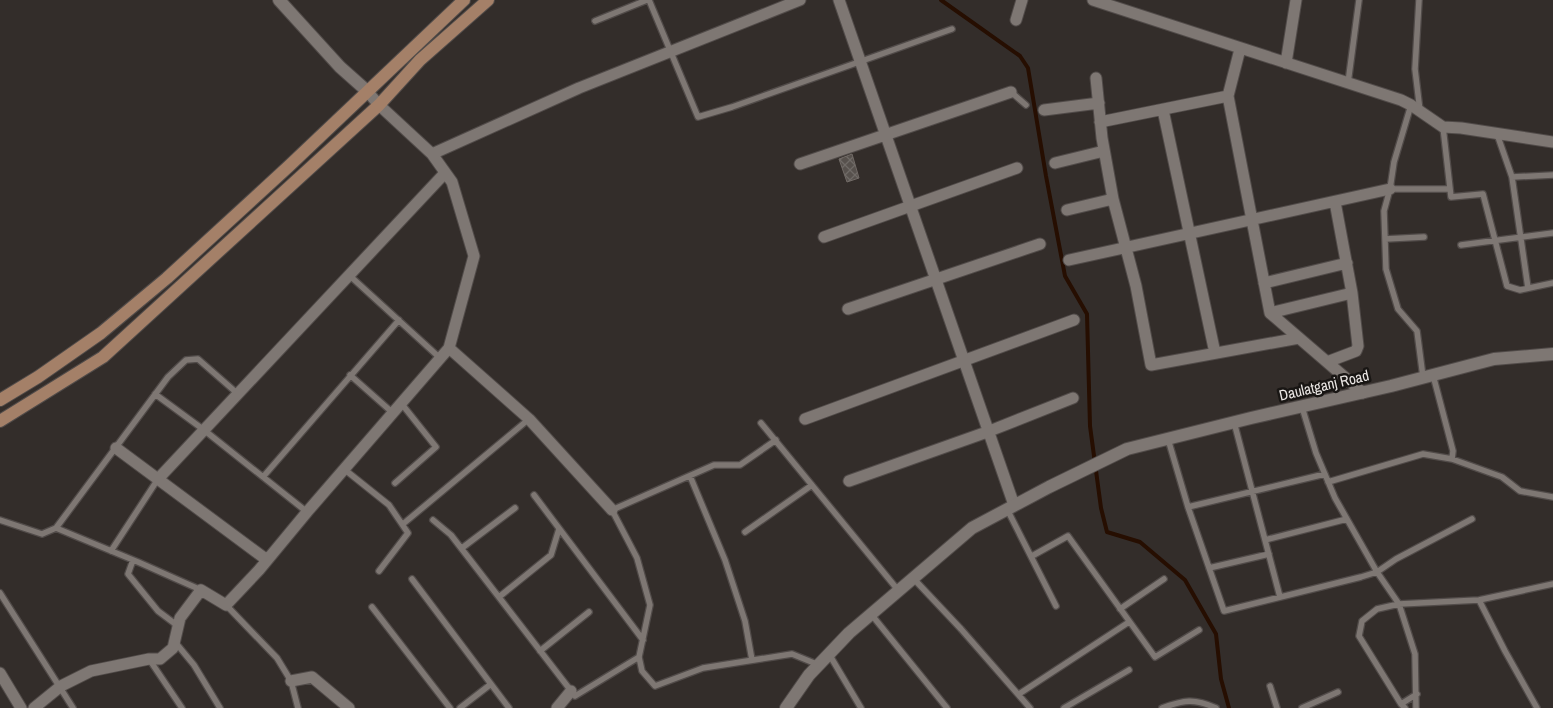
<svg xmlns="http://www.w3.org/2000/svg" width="1553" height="708" viewBox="0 0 1553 708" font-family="'Archivo Narrow',sans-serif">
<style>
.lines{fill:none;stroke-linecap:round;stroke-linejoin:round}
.stream{stroke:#260e01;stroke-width:4}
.building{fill:url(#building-cross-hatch);stroke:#716a66}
.service-casing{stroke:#514b49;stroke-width:8}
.minor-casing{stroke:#514b49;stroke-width:13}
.tertiary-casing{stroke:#514b49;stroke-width:14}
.secondary-casing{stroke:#514b49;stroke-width:14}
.service{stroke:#7e7773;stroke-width:5.5}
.minor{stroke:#7e7773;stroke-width:11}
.tertiary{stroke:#7e7773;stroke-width:12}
.secondary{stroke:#a48068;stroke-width:12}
.labels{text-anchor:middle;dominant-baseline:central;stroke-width:5;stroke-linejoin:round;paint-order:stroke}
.street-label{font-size:15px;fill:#eae6e4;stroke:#191614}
</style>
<defs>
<pattern id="building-cross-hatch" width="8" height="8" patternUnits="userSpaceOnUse" patternTransform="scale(1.25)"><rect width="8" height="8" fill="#57514d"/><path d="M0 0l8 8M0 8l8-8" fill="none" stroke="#6f6a66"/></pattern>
</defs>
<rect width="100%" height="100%" fill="#332d2a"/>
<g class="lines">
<path class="stream" d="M941 0 1020 56 1028 68 1046 176 1065 276 1087 314 1090 426 1101 508 1107 532 1140 542 1185 580 1216 634 1221 679 1229 708"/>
</g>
<path class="building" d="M852 154 859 178 847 182 839 159Z"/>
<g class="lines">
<defs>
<path id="service" d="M649 0 698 117 732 107 952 29
M1419 0 1415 69 1420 111
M595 21 647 0
M1348 83 1359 0
M1011 92 1026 105
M1411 105 1394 162 1390 189 1384 211 1386 269 1398 309 1417 331 1423 377
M1443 127 1451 197 1483 194 1507 286 1520 290 1553 283
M1497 134 1512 177 1528 288
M1512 177 1553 175
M1390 189H1450
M1385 239 1424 237
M1461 245 1553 233
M349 275 440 358
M350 375 393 413
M1433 375 1453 451 1452 459
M155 394 204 430 307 512
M1302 407 1316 453 1335 498 1377 572 1399 604 1415 654 1416 708
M1234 422 1280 597
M761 423 898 590
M1168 439 1188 507 1224 611 1361 577 1377 572 1396 559 1472 519
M776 440 740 465H714L612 510 637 558 650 605 639 657 642 671 655 686 703 668 792 654 819 665
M344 469 389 505 408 533 379 571
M690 476 725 560 745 621 752 660
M263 477 399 320
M1328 482 1423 454 1452 459 1502 477 1520 491 1553 497
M395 483 436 447 401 403
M534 495 643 640
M1188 507 1325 474
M1007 509 1056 606
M0 520 42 534 56 528 168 377 186 360 198 359 238 394
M433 520 451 535 575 696 639 657
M403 524 529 419
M56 528 138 562 201 590
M745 532 812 485
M1265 540 1347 519
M462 548 515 508
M111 551 158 479
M1032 556 1068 536 1155 657 1199 630
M133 560 128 574 158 611 178 626
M1209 568 1269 554
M913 578 961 629 1030 708
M412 579 509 708
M0 593 73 708
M499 597 551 555 559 529
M1479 600 1505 651 1537 708
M226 605 277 658 291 681 298 708
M372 607 450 708
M1120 609 1164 579
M871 614 947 708
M175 642 194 665 220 708
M540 651 589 612
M829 654 861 708
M149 659 182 708
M1270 686 1277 708
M1019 694 1129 622
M1401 704 1417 694
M460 708 491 684
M1064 708 1129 670
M1162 708C1184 700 1194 698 1216 708
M1302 708 1338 692
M1405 708 1401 704 1359 636 1362 621 1377 609 1399 604 1479 600 1553 584"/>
<path id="minor" d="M839 0 1014 505
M1093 0 1401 100 1411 105 1443 127 1461 128 1553 142
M1016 20 1022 0
M1240 49 1228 96 1270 313 1363 393
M1286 63 1296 0
M1096 78 1102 138 1113 199 1136 286 1151 365 1299 338
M367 91 379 105 432 154 579 88 800 0
M1044 110 1099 103
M1163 110 1215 353
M1100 122 1228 96
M1055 163 1104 151
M800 164 1011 92
M1067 210 1113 199
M824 237 1017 168
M1069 260 1390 189
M1264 283 1347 263
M848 309 1040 244
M1270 313 1352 293
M449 348 529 419 612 510
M1327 362 1356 351 1358 346 1352 293 1335 202
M805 419 1074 320
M116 448 267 560
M158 479 445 173
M849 481 987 432 1073 398
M0 673 21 708
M291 681 312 677 349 708
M34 708 61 686 91 671 149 659H160L173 648 180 618 201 590 226 605 259 570 307 512 449 348 474 256 452 182 432 154
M557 708 571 691"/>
<path id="tertiary" d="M279 0 340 67 367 91
M786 708 809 675 849 633 972 528 1049 487 1127 449 1251 418 1391 386 1494 359 1553 354"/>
<path id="secondary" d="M0 400 38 377 101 333 167 278 289 166 464 0
M0 421 103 357 379 105 420 60 488 0"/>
</defs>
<use href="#service" class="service-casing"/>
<use href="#minor" class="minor-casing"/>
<use href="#tertiary" class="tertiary-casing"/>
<use href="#secondary" class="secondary-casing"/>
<use href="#service" class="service"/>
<use href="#minor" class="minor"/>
<use href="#tertiary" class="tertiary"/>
<use href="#secondary" class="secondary"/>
</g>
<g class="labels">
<g class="street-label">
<text transform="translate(1324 385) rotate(-13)">Daulatganj Road</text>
</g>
</g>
</svg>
